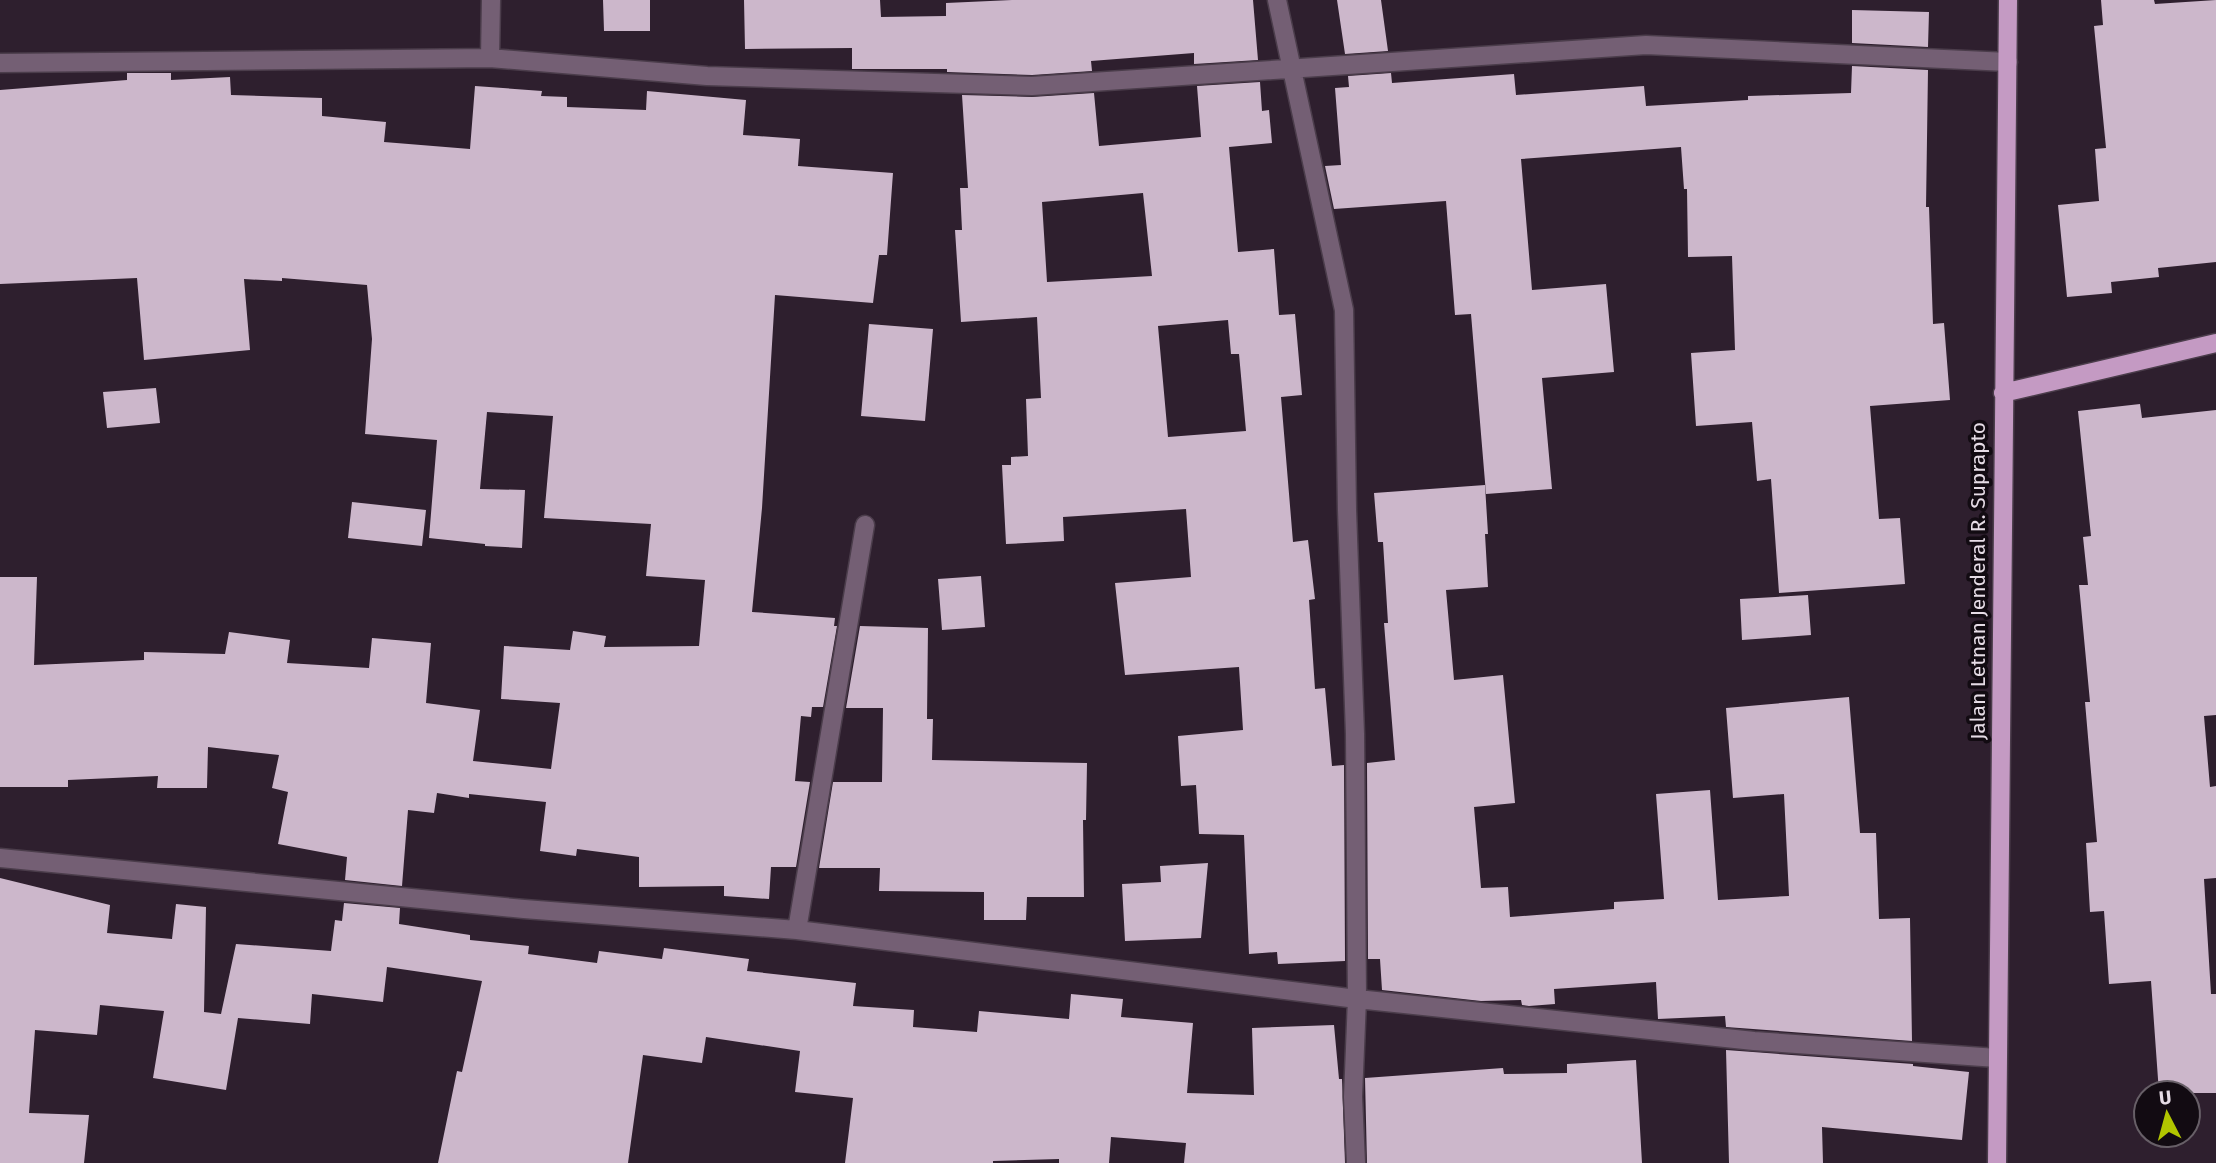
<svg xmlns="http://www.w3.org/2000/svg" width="2216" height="1163" viewBox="0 0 2216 1163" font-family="'Fira Sans',sans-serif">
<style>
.building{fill:#ccb7cb;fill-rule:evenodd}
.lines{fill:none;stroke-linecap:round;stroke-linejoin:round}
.minor-casing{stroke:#4b3d4b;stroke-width:21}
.major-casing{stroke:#4b3d4b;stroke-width:21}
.minor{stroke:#745f74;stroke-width:18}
.major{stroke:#c49ac3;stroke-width:18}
.labels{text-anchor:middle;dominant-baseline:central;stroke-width:7;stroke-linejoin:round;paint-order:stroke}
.street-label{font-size:21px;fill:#e6dce6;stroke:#120b12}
</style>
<rect width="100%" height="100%" fill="#2e1f2e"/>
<path class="building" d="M603 0H650V31H604Z
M744 0H880L881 17 946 16V3L1012 0H1253L1258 60 1194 64V53L1091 61 1092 71 1032 75 947 72V69H852V48L745 49Z
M1337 0H1381L1388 51 1345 54Z
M2101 0H2154L2155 4 2216 0V262L2158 268 2159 277 2111 282 2112 293 2067 297 2058 205 2099 201 2095 149 2106 148 2094 26 2103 25Z
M1852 10 1929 12 1928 47 1852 43Z
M1852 66 1928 70 1926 207H1929L1933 324 1944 323 1950 400 1870 406 1879 519 1900 518 1905 584 1779 593 1771 479 1757 481 1752 422 1696 426 1691 353 1735 350 1732 256 1688 257 1687 189H1684L1681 147 1521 159 1532 290 1606 284 1614 372 1542 378 1552 489 1486 494 1471 314 1455 315 1446 201 1334 209 1325 166 1341 165 1335 88 1349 87 1348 76 1391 73 1392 83 1514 74 1516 95 1644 86 1646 106 1748 100V96L1851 93Z
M127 73H171V80L230 77 231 95 322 98V116L386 122 384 142 470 149 475 86 542 91 541 96 567 97V107L646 110 647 91 746 100 743 135 800 139 798 166 893 173 887 255H879L873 303 775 295 762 508 752 612 835 618 834 626H837L823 707H812L811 717 801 716 795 781 810 782 796 867H771L769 899 724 896V886L639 887V857L577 849 576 856 540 851 546 802 469 794V798L437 793 434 813 408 810 402 886 345 880 347 857 278 844 288 792 272 788 279 755 208 747 207 788H157L158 776 68 780V787H0V577H37L34 665 144 660V652L225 654 229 632 290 640 287 663 369 668 372 638 431 643 426 703 480 710 473 761 551 769 560 703 501 699 504 646 570 650 573 631 606 636 604 647 699 646 705 580 646 576 651 524 544 518 553 416 487 412 480 489 525 490 522 548 485 546V544L429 538 437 440 365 434 372 339 367 285 282 278V281L244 279 250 350 144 360 137 278 0 284V90L127 80Z
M1260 82 1262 111 1269 110 1272 143 1229 147 1238 252 1274 249 1279 315 1295 314 1302 395 1281 397 1293 542 1308 540 1315 599 1309 600 1315 689 1325 688 1332 766 1344 765 1345 961 1278 964 1277 952 1249 954 1244 835 1199 834 1196 785 1181 786 1178 736 1243 730 1239 667 1125 675 1115 583 1191 577 1186 509 1063 517 1064 541 1006 544 1002 465H1011V457L1028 456 1026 399 1041 398 1037 317 961 322 955 230H962L960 188H968L962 95 1032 97 1094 93 1099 146 1201 137 1197 86ZM1143 193 1152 276 1047 282 1042 202ZM1228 320 1231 354H1239L1246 431 1168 437 1158 326Z
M869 324 933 329 925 421 861 416Z
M156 388 160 423 107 428 103 392Z
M2140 404 2142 418 2216 410V715L2204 716 2210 787 2216 786V878L2204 879 2211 994H2216V1093H2159L2151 981 2109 984 2104 911 2090 912 2086 843 2097 842 2085 702H2090L2079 585H2088L2083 537 2091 536 2078 411Z
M1485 485 1488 534H1485L1488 587 1446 590 1454 680 1503 675 1515 803 1474 807 1481 888 1508 887 1510 917 1614 909V902L1664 899 1656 794 1710 790 1718 900 1789 896 1784 794 1733 798 1726 708 1849 697 1860 833H1876L1879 919 1910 918 1912 1041 1726 1027 1725 1016 1658 1019 1656 982 1554 989 1555 1004 1529 1006 1522 1005 1521 1000 1481 1001 1382 990 1380 959H1368L1367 763 1395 760 1384 623H1388L1383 542H1378L1374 493Z
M352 502 426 510 422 546 348 538Z
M981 576 985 627 942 630 938 579Z
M1808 595 1811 635 1742 640 1740 599Z
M860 626 928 628 927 719H933L932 760 1087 763 1086 820H1083L1084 897H1027L1026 920H984V892L879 891 880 868H819L833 782H882L883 708H846Z
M1208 863 1201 938 1125 941 1122 884 1161 882 1160 866Z
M0 878 110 905 107 933 172 939 176 904 206 907 204 1012 221 1014 236 944 331 951 335 920 342 921 344 903 400 908 399 924 470 935V940L529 946 528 954 597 963 599 951 662 959 664 948 749 959 747 971 856 983 853 1006 914 1010 913 1027 977 1032 979 1011 1069 1019 1071 994 1123 999 1121 1017 1193 1023 1187 1093 1254 1095 1252 1028 1334 1025 1339 1079H1342L1345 1163H1184L1186 1143 1111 1137 1109 1163H1059V1159L993 1161V1163H845L853 1098 795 1092 800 1051 706 1037 702 1063 643 1055 628 1163H438L457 1071 462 1072 482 981 387 967 383 1002 312 994 310 1024 238 1018 226 1090 153 1078 164 1011 100 1005 97 1035 35 1030 29 1113 89 1115 84 1163H0Z
M1726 1050 1913 1064V1066L1969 1072 1962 1140 1822 1127 1823 1163H1729Z
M1636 1060 1642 1163H1367L1365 1078 1503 1068 1504 1074 1567 1073V1064Z"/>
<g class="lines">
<defs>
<path id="minor" d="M1277 0 1344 310 1347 510 1355 734 1357 999 1353 1097 1356 1163
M490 58 491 0
M0 63 490 58 707 76 1032 86 1646 45 2008 62
M0 858 524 909 797 930 1357 999 1754 1041 1997 1058
M797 930 865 525"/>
<path id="major" d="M2003 393 2216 343
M1997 1163 2008 0"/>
</defs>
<use href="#minor" class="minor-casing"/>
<use href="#major" class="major-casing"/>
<use href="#minor" class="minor"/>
<use href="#major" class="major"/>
</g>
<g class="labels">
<g class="street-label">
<text transform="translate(1978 581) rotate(-90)">Jalan Letnan Jenderal R. Suprapto</text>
</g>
</g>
<g transform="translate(2167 1114) rotate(354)"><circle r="33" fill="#120b12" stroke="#675f67" stroke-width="2"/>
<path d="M0-5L12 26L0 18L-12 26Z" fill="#b1c500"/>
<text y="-10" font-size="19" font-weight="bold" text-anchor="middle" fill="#e6dce6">U</text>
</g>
</svg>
